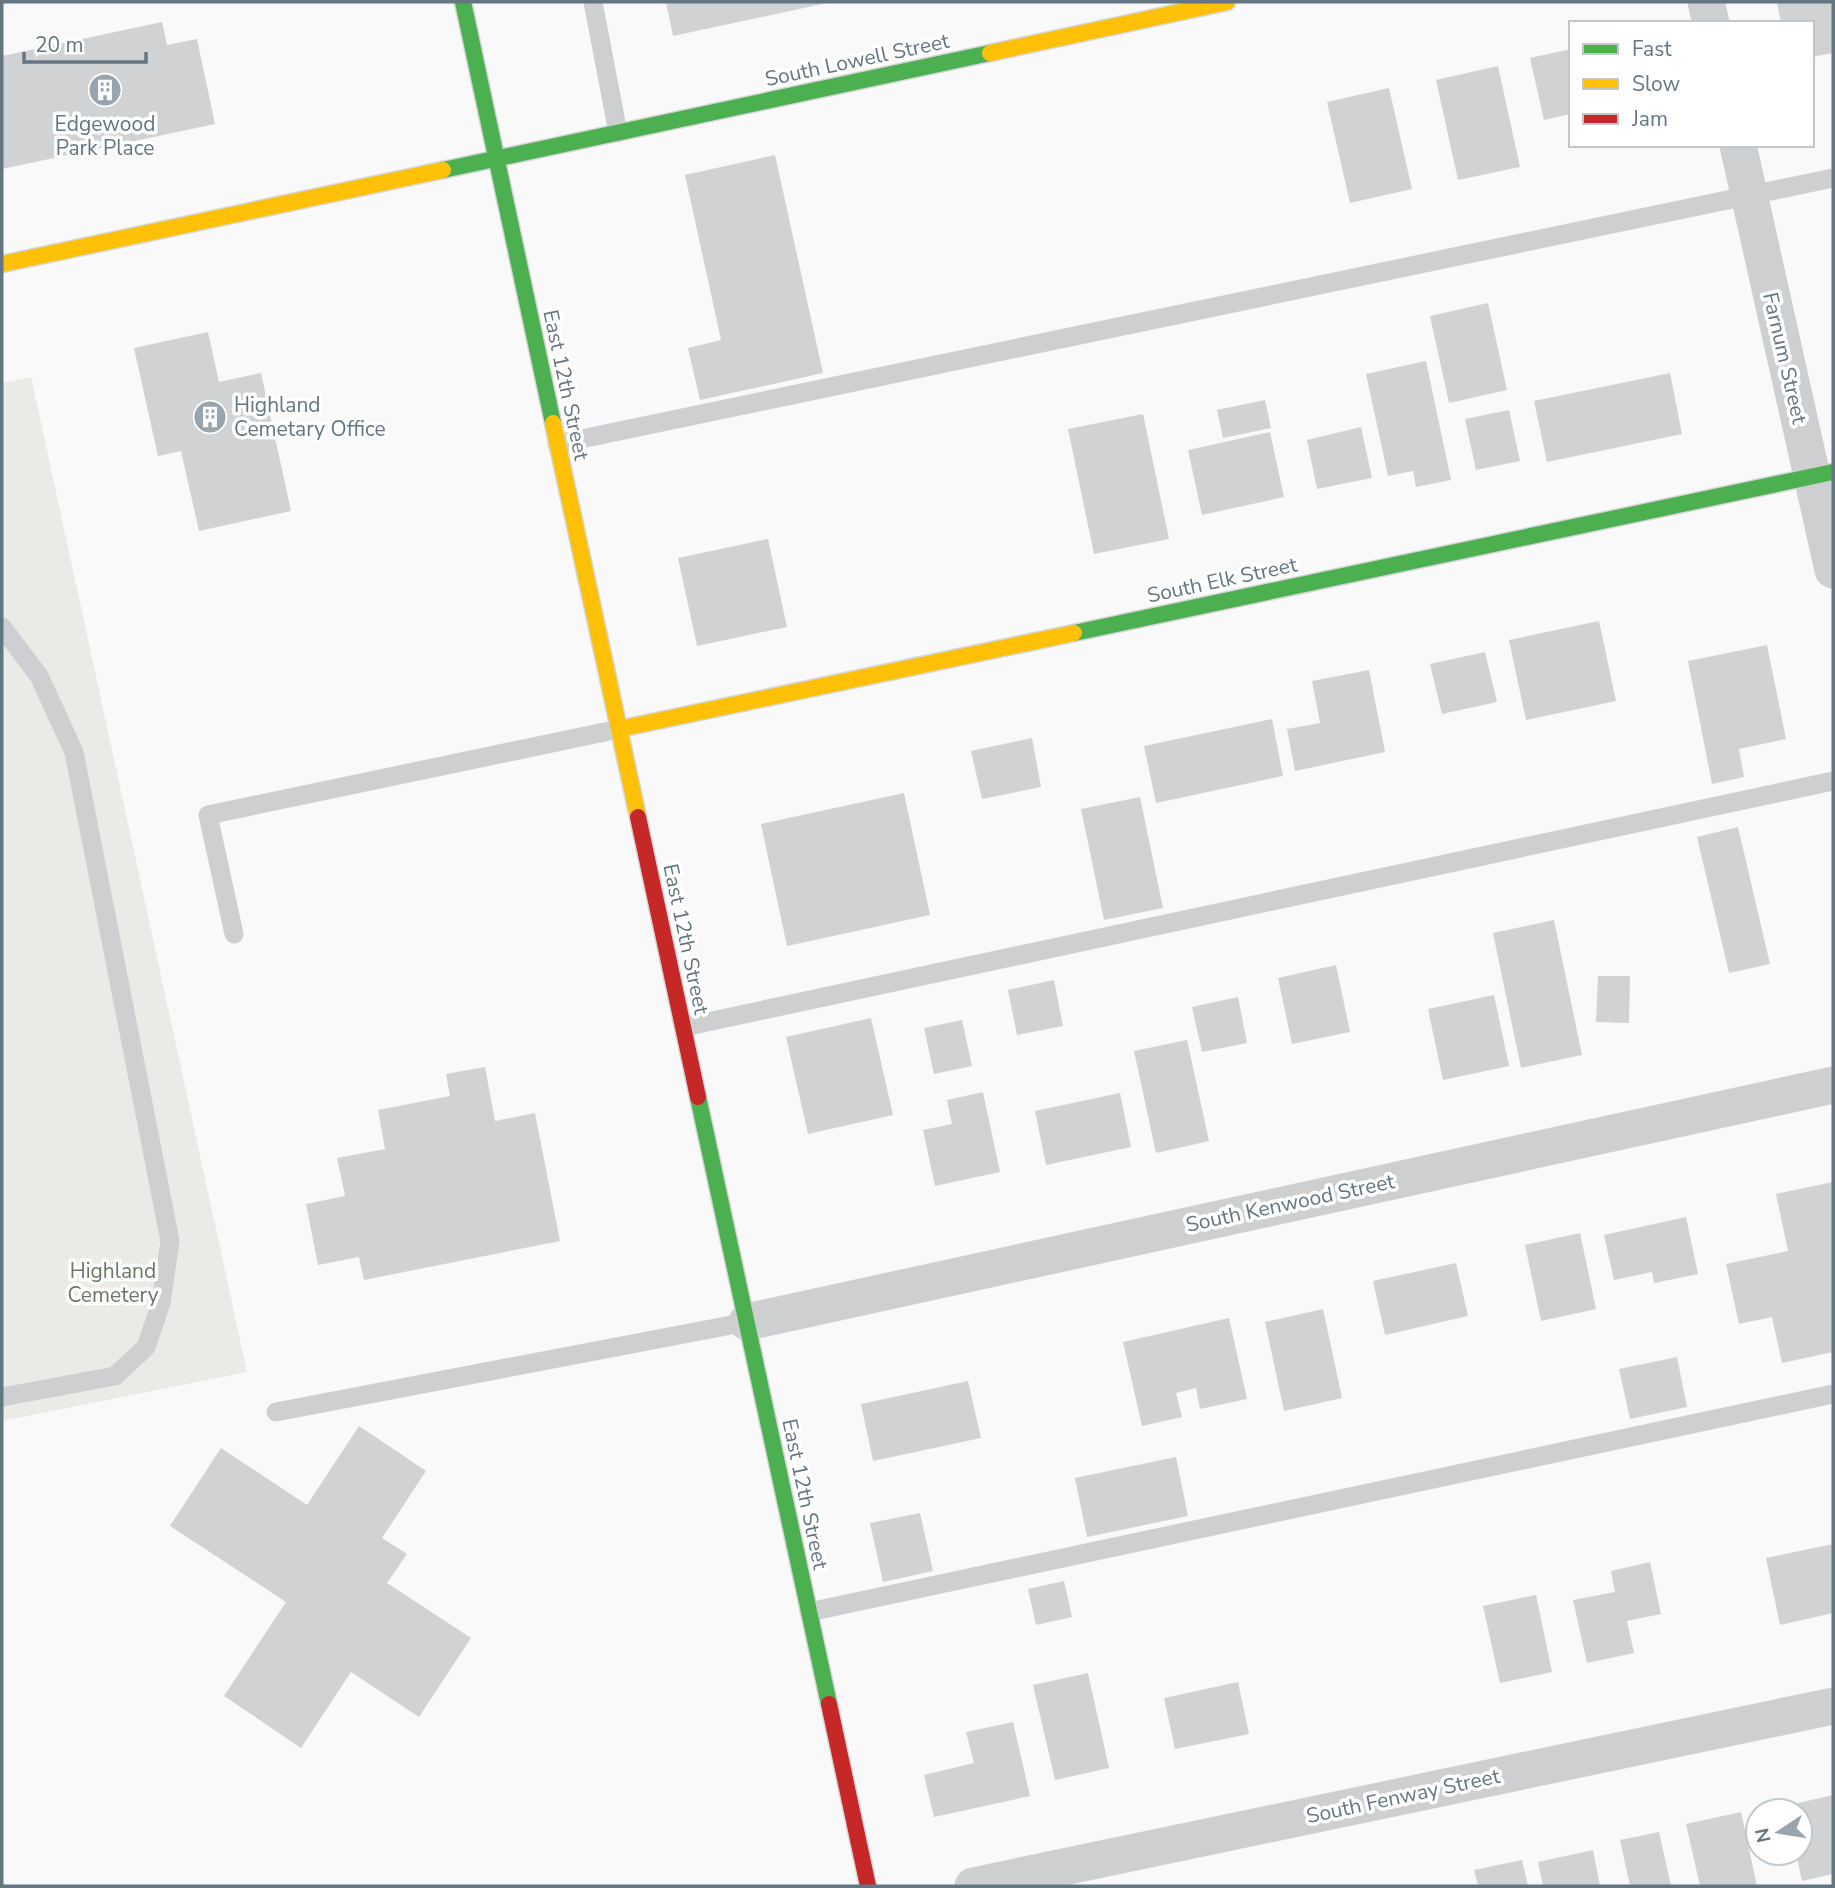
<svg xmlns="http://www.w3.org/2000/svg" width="1835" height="1888" viewBox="0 0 1835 1888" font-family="'Nunito Sans',sans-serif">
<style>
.green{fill:#e8ebe6}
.building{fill:#d0d2d3}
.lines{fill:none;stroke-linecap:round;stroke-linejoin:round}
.fast-casing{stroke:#d5d6d7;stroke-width:19}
.slow-casing{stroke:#d5d6d7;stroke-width:19}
.jam-casing{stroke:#d5d6d7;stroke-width:19}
.lane{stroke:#cecfd0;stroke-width:19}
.street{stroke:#cecfd0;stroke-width:37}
.fast{stroke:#4caf50;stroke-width:16}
.slow{stroke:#ffc107;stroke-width:16}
.jam{stroke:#c62828;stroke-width:16}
.labels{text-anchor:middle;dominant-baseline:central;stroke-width:7;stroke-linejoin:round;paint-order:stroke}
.street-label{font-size:21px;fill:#657683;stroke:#fff}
.poi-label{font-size:21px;fill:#657683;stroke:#fff}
.park-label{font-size:21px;fill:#687a64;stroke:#fff}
</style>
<rect width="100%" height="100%" fill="#f9f9f9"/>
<path class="green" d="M31 377 247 1372 2 1421V383Z"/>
<path class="building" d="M666 2H827V3L673 36Z
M1777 2H1833V53L1812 57V23H1781Z
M162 22 167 45 197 39 215 124 2 169V56Z
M1571 49V114L1544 120 1530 58Z
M1498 66 1520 167 1458 180 1436 80Z
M1389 88 1412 189 1350 203 1327 102Z
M775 155 823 373 700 400 688 348 721 340 685 175Z
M1488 303 1507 390 1449 403 1430 316Z
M208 332 219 382 261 373 291 511 199 531 181 451 158 456 134 348Z
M1426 361 1451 480 1416 487 1413 471 1388 476 1366 374Z
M1670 373 1682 434 1547 462 1534 401Z
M1265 400 1271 428 1223 438 1217 410Z
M1509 410 1520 461 1476 470 1465 419Z
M1143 414 1169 539 1094 554 1068 429Z
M1361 427 1372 478 1317 489 1307 440Z
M1270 432 1284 497 1202 515 1188 450Z
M768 539 787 627 697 646 678 558Z
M1599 621 1616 701 1526 720 1509 640Z
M1767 645 1786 739 1739 749 1744 777 1712 784 1688 661Z
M1485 652 1497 702 1442 714 1430 664Z
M1369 670 1385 752 1295 771 1287 729 1320 723 1312 681Z
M1272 719 1283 776 1156 803 1144 746Z
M1032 738 1041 787 982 799 971 751Z
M904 793 930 915 787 946 761 824Z
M1140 797 1163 908 1104 920 1081 809Z
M1738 827 1770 964 1729 973 1697 837Z
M1554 920 1582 1055 1521 1068 1493 933Z
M1336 965 1350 1032 1292 1044 1278 978Z
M1598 976H1630L1629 1023 1596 1022Z
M1054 980 1063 1026 1017 1035 1008 990Z
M1494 995 1509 1066 1443 1080 1428 1009Z
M1238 997 1247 1043 1202 1052 1192 1007Z
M871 1018 893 1115 808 1134 786 1037Z
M962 1020 972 1066 934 1074 924 1028Z
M1187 1040 1209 1141 1156 1153 1134 1051Z
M485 1067 495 1121 535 1113 560 1241 364 1280 359 1257 318 1265 306 1204 345 1196 337 1158 385 1149 378 1110 450 1096 446 1074Z
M983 1092 1000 1172 935 1186 923 1130 952 1124 947 1100Z
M1120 1093 1131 1147 1046 1165 1035 1111Z
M1833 1182V1352L1782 1363 1772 1317 1739 1324 1726 1264 1788 1251 1776 1194Z
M1686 1217 1698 1274 1654 1283 1652 1272 1614 1280 1604 1235Z
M1580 1233 1596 1309 1541 1321 1525 1245Z
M1456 1263 1468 1316 1385 1335 1373 1281Z
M1323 1309 1342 1398 1284 1411 1265 1322Z
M1229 1318 1247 1399 1200 1409 1196 1388 1176 1393 1182 1417 1142 1426 1123 1342Z
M1677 1357 1687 1407 1630 1419 1619 1369Z
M968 1381 981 1438 873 1461 861 1404Z
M359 1426 426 1471 382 1538 407 1554 387 1583 471 1638 419 1717 351 1672 301 1748 224 1696 286 1602 170 1526 221 1448 307 1505Z
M1176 1457 1188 1516 1087 1537 1075 1478Z
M920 1513 933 1571 883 1582 870 1523Z
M1833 1544V1613L1780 1625 1766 1558Z
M1650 1562 1661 1614 1627 1621 1634 1653 1587 1663 1573 1600 1615 1592 1611 1571Z
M1064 1581 1072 1617 1036 1625 1028 1589Z
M1536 1595 1552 1672 1500 1683 1483 1606Z
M1088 1673 1109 1768 1055 1780 1033 1685Z
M1238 1682 1249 1734 1175 1749 1164 1698Z
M1013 1722 1030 1796 934 1817 924 1775 974 1763 966 1732Z
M1833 1795V1874L1802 1881 1796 1853H1800V1811H1786L1785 1806Z
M1741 1812 1757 1886H1700L1686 1824Z
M1659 1832 1671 1886H1630L1620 1840Z
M1593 1850 1600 1886H1543L1538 1862Z
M1522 1860 1528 1886H1478L1474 1870Z"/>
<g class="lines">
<defs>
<path id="fast" d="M463 2 553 423
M443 170 990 53
M1074 633 1833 472
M698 1097 829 1704"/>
<path id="slow" d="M990 53 1227 2
M2 264 443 170
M553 423 638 817
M619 729 1074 633"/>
<path id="jam" d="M638 817 698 1097
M829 1704 868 1886"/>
</defs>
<use href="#fast" class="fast-casing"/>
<use href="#slow" class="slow-casing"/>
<use href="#jam" class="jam-casing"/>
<path class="lane" d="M593 2 618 133
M557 444 1833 178
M2 627 39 676 74 752 170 1241 161 1303 146 1347 115 1376 2 1397
M234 934 208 815 619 729
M684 1027 1833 781
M276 1412 747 1322
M809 1612 1833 1394"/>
<path class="street" d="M1706 2 1711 23
M1738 145 1833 570
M747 1322 1833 1085
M973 1886 1833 1706"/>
<use href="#fast" class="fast"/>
<use href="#slow" class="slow"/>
<use href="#jam" class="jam"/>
</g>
<defs>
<symbol id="building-disc" viewBox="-11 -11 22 22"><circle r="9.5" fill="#99a4ac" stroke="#fff"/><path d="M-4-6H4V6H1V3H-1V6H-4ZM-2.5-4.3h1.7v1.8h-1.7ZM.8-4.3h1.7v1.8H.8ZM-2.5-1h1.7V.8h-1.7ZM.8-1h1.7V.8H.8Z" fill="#fff"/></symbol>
</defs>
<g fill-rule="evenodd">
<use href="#building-disc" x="86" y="71" width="38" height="38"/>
<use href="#building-disc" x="191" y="398" width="38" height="38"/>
</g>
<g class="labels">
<g class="street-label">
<text transform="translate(857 60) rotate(-12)">South Lowell Street</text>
<text transform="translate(1785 358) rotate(77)">Farnum Street</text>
<text transform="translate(566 385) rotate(78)">East 12th Street</text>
<text transform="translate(1222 580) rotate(-12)">South Elk Street</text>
<text transform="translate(686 939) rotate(78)">East 12th Street</text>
<text transform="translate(1290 1203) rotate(-12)">South Kenwood Street</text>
<text transform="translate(805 1494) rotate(78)">East 12th Street</text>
<text transform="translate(1403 1796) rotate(-12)">South Fenway Street</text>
</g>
<g class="poi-label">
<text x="105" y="124">Edgewood<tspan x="105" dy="24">Park Place</tspan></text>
<text x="234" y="405" text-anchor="start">Highland<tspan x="234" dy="24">Cemetary Office</tspan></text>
</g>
<g class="park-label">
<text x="113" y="1271">Highland<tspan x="113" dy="24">Cemetery</tspan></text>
</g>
</g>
<rect width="1835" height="1888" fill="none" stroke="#657683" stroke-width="7"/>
<rect x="1569" y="21" width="245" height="126" fill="#ffffff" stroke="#c1c8cd" stroke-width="2"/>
<rect x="1583" y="44" width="35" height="10" fill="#4caf50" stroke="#c1c8cd" stroke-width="2"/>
<text x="1632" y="56" font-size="21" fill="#657683">Fast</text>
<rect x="1583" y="79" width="35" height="10" fill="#ffc107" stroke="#c1c8cd" stroke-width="2"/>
<text x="1632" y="91" font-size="21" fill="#657683">Slow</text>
<rect x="1583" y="114" width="35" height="10" fill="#c62828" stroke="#c1c8cd" stroke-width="2"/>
<text x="1632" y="126" font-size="21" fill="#657683">Jam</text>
<g transform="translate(1779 1832) rotate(258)"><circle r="33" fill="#ffffff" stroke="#c1c8cd" stroke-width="2"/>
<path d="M0-5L12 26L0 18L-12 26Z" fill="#99a4ac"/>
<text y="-10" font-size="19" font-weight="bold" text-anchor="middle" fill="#657683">N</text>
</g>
<path d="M24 52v10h122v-10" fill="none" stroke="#657683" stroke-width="3.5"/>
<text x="35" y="52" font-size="21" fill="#657683" stroke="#ffffff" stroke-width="5" paint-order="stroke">20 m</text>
</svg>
